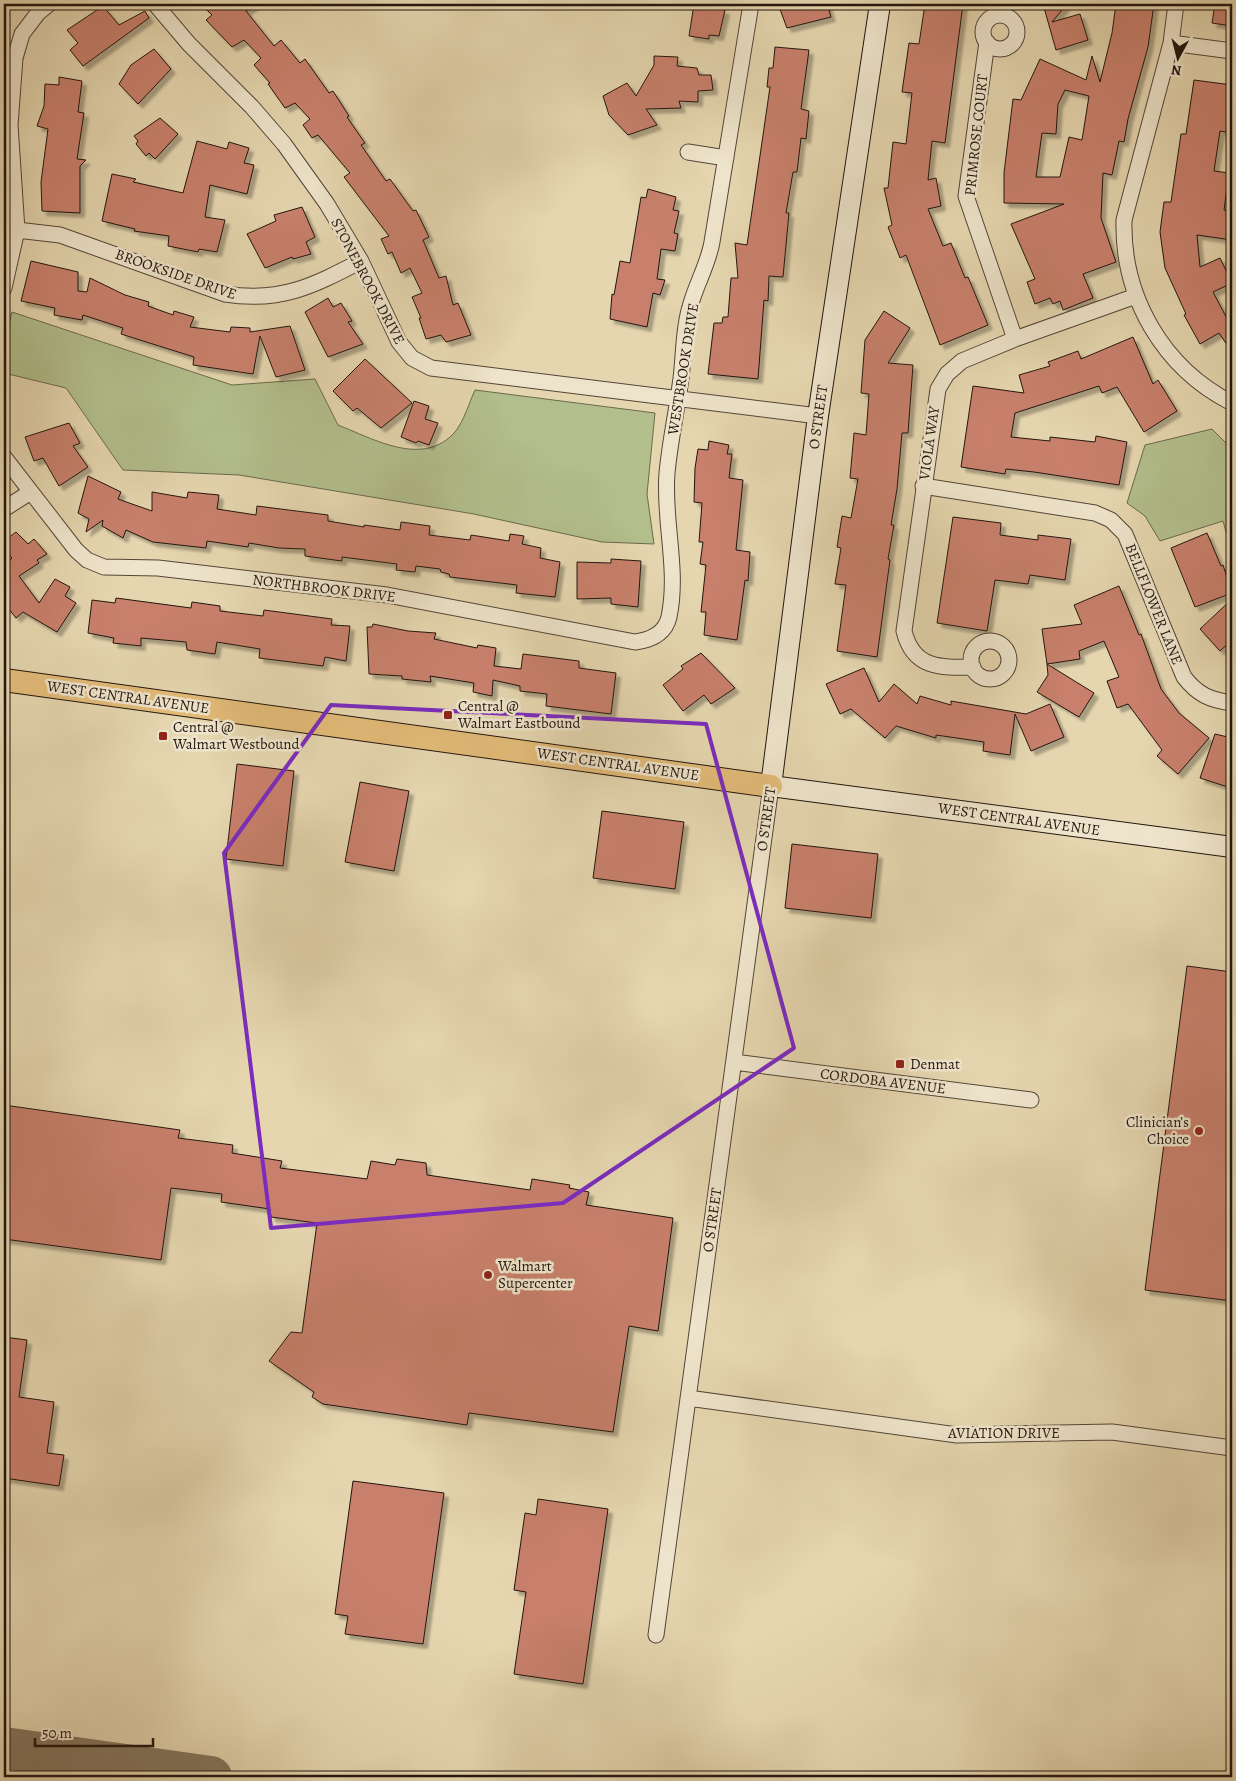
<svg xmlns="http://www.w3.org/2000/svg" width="1236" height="1781" viewBox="0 0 1236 1781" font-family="Alegreya,serif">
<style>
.green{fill:#b2be8c;stroke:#6a6a4e}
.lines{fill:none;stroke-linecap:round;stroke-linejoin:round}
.taxiway{stroke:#84765f;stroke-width:42}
.building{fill:#c8806c;stroke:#23150f;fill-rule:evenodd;filter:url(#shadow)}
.street-casing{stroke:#544537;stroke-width:17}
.secondary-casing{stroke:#23150f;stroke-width:22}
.primary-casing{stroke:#23150f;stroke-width:24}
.street{stroke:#eee4cb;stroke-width:15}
.secondary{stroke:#eee4cb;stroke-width:20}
.primary{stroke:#e2bb78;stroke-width:22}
.marked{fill:none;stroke:#7b2cbf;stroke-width:4;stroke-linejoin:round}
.poi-dot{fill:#8f2418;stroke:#eee4cb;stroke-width:2}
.labels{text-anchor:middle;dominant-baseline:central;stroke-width:5;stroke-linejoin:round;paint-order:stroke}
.street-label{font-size:15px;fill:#23150f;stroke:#eee4cb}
.poi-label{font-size:15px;fill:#23150f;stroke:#eee4cb;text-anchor:start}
</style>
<defs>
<filter id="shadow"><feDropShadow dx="4.5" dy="4.5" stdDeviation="1" flood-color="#0004"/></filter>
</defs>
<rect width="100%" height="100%" fill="#e5d6af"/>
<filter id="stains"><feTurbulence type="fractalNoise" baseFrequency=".004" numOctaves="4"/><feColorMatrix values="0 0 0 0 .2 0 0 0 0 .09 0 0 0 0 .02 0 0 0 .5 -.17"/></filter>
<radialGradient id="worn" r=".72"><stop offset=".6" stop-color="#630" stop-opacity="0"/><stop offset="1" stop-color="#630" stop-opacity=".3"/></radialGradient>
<path class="green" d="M12 312 232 385 315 379 338 425C374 439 423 468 455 432 464 421 469 403 475 390L655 413 647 494 654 544 602 542 474 514 239 475 123 470 66 388 4 373V345Z
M1212 429 1232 449V554L1223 521 1160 541 1145 516 1127 503 1145 445Z"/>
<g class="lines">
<path class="taxiway" d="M4 1748 211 1777"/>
</g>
<path class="building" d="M201 4H256L246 11 274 46 281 40 300 63 305 59 329 93 333 91 349 116 347 117 365 143 361 145 386 181 390 179 413 211 416 210 429 237 423 240 439 278 446 276 453 305 458 303 471 335 446 342 441 335 426 339 419 318H421L412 297 422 293 410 268 401 273 392 252 388 254 381 239 389 236 344 177 350 173 318 135 312 138 303 125 310 119 295 103 285 108 268 84 270 83 254 65 261 58 244 40 232 47 206 20 212 15Z
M694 4H709L710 7 725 10 719 36 709 35V39L689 36Z
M778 4H827L831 17 787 28Z
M925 4H963L945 143 932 141 928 180 936 178 941 206 928 209 943 246 951 243 965 278 968 277 988 325 940 345 906 255 900 258 888 227 892 225 884 188H888L893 142 906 144 912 93 902 92 909 43 919 44Z
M1043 4H1067L1052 22 1080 14 1088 40 1056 50Z
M1116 4H1154L1148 47 1128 119 1124 142 1119 141 1112 175 1103 173 1101 218 1116 262 1083 274 1093 298 1063 310 1060 301 1053 304 1050 298 1035 304 1027 282 1035 279 1011 224 1064 204 1004 203V173L1013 99 1021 100 1040 59 1086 80 1092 56 1100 82 1112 33ZM1065 90 1089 96 1082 140 1069 137 1060 177H1036L1042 133 1056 134 1058 104Z
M1215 4H1232V26L1212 23Z
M103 6 119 25 145 11 149 18 83 66 70 50 78 43 67 30Z
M775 47 809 50 801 109 809 111 806 139 801 138 797 172H793L786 213H789L783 277 769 276 768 301 764 300 758 379 708 374 714 323H722L723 317H728L731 278H738L735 243 747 245 770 87H767L769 68H773Z
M154 49 171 69 138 104 119 84 131 65Z
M654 56 678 57 677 66 697 68 699 75H711L713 90 698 91V102L679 101 681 108 646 109 657 125 628 135 609 115 603 96 627 83 636 96 654 65Z
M59 77 82 81 78 112 84 113 77 159 86 160 80 166V213L42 211 41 182 48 129 37 126 44 106 45 84 59 85Z
M1194 80 1232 85V133L1220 131 1214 171 1229 173 1224 210 1232 211V240L1197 235 1200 267 1220 258 1232 283 1213 292 1232 328V352L1219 333 1200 344 1184 315 1186 314 1165 268 1160 232 1164 202H1171L1181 134H1186Z
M160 118 178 134 155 159 149 153 146 156 136 144 138 141 134 136Z
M197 141 227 149 229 142 249 148 244 163 254 165 247 194 210 185 205 217 225 220 217 252 199 249 198 252 168 246 169 236 134 231 135 229 102 221 112 174 136 179 133 182 183 193Z
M648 189 676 197 673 210 679 211 674 233 678 234 675 251 661 249 657 279 665 280 660 295 653 293 647 327 610 319 612 294 614 295 620 261 630 263 641 197 646 198Z
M302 207 315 237 306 242 311 254 293 259 292 257 265 268 247 234 276 221 274 215Z
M31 261 78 272V291L87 292 90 278 125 295 149 302 148 306 173 315 174 311 194 317 190 327 230 332 231 327 250 328V332L290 326 305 370 276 377 260 336 253 374 193 365 194 357 121 334 123 328 83 315 82 320 54 315 55 308 21 301Z
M328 298 333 307 341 303 352 321 348 322 363 344 328 357 305 312Z
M884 311 910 328 888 363 913 365 908 433H902L897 489 891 525H894L888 559 890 560 877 657 837 651 846 585 835 584 841 548 837 547 842 516 851 518 858 479 850 478 854 433 866 435 869 394 861 393 865 340Z
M1133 337 1153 384 1158 380 1177 411 1144 432 1117 387 1102 393 1099 386 1015 413 1011 437 1050 441V437L1095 442 1096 436 1127 442 1119 485 1034 472 1006 469 1005 474 961 467 973 386 1024 393 1019 375 1050 366 1048 362 1078 351 1081 359Z
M365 359 412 403 381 428 357 408 353 411 333 391Z
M414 401 429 406 425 419 438 423 429 445 418 441 416 443 401 437Z
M69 423 80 443 73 446 88 467 59 486 43 458 34 461 25 437Z
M709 441 729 445 727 454H732L729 478 743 480 736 550 750 552 748 581 745 580 737 640 704 635 706 612H701L706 565 700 564 703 542H699L702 503 694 502 695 468 698 449 708 450Z
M88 476 121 492 118 499 152 511V492L187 498 188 492 219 495 217 509 256 515 257 506 328 515V521L364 527V525L400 530 401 522 430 526 429 535 470 540 471 535 509 541 510 534 524 536 522 544 541 548 540 558 560 562 555 597 516 593 517 585 450 577 449 574 441 572 440 569 416 566 415 572 396 570 397 564 342 557V561L305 556V549L279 548 249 543 248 547 207 541 206 548 153 542 126 530 123 538 102 526 103 520 86 532 89 519 78 513Z
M953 517 1001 523 1000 535 1038 540V535L1071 539 1065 580 1030 575 1028 584 995 580 987 631 937 623Z
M16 532 28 544 34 539 47 554 37 560 39 563 19 576 39 603 55 579 70 587 65 596 76 603 57 632 23 612 16 618 4 603V565L12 558 4 549V541Z
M1207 533 1221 566 1223 565 1232 593 1195 607 1171 548Z
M611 559 641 561 638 607 611 604V598L577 599V562L611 563Z
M1119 586 1139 635 1141 634 1161 689 1179 713 1209 738 1178 774 1157 756 1162 750 1128 704 1117 708 1107 681 1119 677 1104 641 1079 651 1080 659 1047 664 1042 629 1082 624 1074 605Z
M116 598 191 608 192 602 220 606V611L263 616 264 610 332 619 331 625 350 626 346 661 325 657 323 666 259 658 260 649 217 642 215 654 187 650 186 642 141 638V646L113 643 114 638 88 633 92 600 115 603Z
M1232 599V640L1220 651 1200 629Z
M373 624 408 631 436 633 434 639 477 648 478 645 496 648 494 666 521 669 523 654 579 661V668L616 673 611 714 546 706 547 694 520 691V686L493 680 492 696 473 692 474 683 430 676 431 682 402 679V676L369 674 367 627H372Z
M701 653 735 688 711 704 704 695 683 711 663 685 683 669 681 666Z
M1047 664 1094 693 1079 717 1037 692 1048 675Z
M864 668 879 702 894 684 917 704 920 696 951 705V701L1026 714 1050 704 1064 737 1031 751 1015 714 1010 755 983 751 984 742 936 735V738L896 726 885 738 851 709 840 714 826 684Z
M1215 734 1232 738V773L1228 787 1200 778Z
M237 764 294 771 283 866 226 859Z
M360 782 409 791 394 871 345 862Z
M602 811 684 822 675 889 593 878Z
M792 844 878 854 871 918 785 908Z
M1187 966 1232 972V1301L1145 1290Z
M4 1105 180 1130 178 1138 233 1145 232 1153 282 1161 280 1168 367 1179 371 1161 395 1165 397 1159 426 1163 427 1175 530 1190 532 1179 570 1185 569 1188 589 1192 586 1205 673 1218 658 1331 629 1326 613 1432 469 1413 467 1425 323 1404 312 1397 314 1392 269 1361 291 1332 302 1333 317 1223 271 1217 270 1209 221 1202 222 1194 171 1188 161 1260 4 1239Z
M4 1337 27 1340 19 1397 54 1402 47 1453 64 1455 59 1486 4 1478Z
M353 1481 444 1493 423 1644 345 1634 348 1616 335 1614Z
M538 1499 608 1509 583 1684 514 1674 526 1592 514 1590 525 1513 536 1515Z"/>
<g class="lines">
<defs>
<path id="street" d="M155 4 189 44 252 107 284 144 327 204 361 261 399 342 412 358 431 368 818 416
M1176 4 1171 43 1124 220C1122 297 1163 368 1232 403
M983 32a17 17 0 1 1 34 0a17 17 0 1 1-34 0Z
M987 42 966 196 1015 339
M1171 43 1232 51
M688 152 726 158
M17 230 60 235 225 294C280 303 313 286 361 261
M4 288 17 230 10 125 15 58 22 34 38 13 49 4
M4 457 76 550 87 560 104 567 158 568 387 595 635 642C651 640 665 634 669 617 679 569 663 520 667 473 670 441 677 410 681 378 684 355 683 329 690 307 696 284 708 265 712 242L751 4
M923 486 1095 513 1111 520 1125 534 1184 677C1198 695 1210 700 1232 703
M4 509 29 493
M971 660a19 19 0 1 1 38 0a19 19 0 1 1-38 0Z
M973 667C939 668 913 668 904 631L938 389 947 374 962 361 1015 339 1136 296
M734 1062 1031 1100
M688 1398 957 1435 1112 1432 1232 1448
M656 1635 771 786"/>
<path id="secondary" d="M880 4 818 416 771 786 1232 847"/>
<path id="primary" d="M4 680 771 786"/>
</defs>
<use href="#street" class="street-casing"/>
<use href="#secondary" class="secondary-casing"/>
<use href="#primary" class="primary-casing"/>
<use href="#street" class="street"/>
<use href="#secondary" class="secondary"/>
<use href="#primary" class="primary"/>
</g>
<path class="marked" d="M331 705 706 724 794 1048 563 1203 271 1228 224 853Z"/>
<g class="poi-dot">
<rect x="443" y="710" width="10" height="10" rx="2.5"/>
<rect x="158" y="731" width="10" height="10" rx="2.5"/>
<rect x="895" y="1059" width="10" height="10" rx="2.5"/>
<circle cx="1199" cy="1131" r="5"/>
<circle cx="488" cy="1275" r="5"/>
</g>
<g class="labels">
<g class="street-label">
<text transform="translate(976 135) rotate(-84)">PRIMROSE COURT</text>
<text transform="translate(176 274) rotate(19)">BROOKSIDE DRIVE</text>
<text transform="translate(368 281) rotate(62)">STONEBROOK DRIVE</text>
<text transform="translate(683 369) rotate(-81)">WESTBROOK DRIVE</text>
<text transform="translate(818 417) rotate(-82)">O STREET</text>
<text transform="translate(929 443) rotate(-82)">VIOLA WAY</text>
<text transform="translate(324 588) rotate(7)">NORTHBROOK DRIVE</text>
<text transform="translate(1154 604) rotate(68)">BELLFLOWER LANE</text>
<text transform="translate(128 697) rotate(8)">WEST CENTRAL AVENUE</text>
<text transform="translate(618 764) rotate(8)">WEST CENTRAL AVENUE</text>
<text transform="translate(766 819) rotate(-82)">O STREET</text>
<text transform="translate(1019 819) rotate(8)">WEST CENTRAL AVENUE</text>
<text transform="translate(883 1081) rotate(7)">CORDOBA AVENUE</text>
<text transform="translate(712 1220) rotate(-82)">O STREET</text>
<text x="1004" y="1433">AVIATION DRIVE</text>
</g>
<g class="poi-label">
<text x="458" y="706">Central @<tspan x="458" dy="17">Walmart Eastbound</tspan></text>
<text x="173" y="727">Central @<tspan x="173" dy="17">Walmart Westbound</tspan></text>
<text x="910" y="1064">Denmat</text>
<text x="1189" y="1122" text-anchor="end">Clinician’s<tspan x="1189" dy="17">Choice</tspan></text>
<text x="498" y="1266">Walmart<tspan x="498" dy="17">Supercenter</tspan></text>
</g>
</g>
<rect width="1236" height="1781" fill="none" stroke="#e5d6af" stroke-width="20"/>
<rect x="5" y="5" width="1226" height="1771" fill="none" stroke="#23150f" stroke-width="2.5"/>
<rect x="10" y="10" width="1216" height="1761" fill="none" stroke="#23150f"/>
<g transform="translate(1178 58) rotate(187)" stroke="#eee4cb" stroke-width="4" paint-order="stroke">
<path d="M0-4L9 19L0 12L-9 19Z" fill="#23150f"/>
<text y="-8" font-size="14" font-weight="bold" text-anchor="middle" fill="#23150f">N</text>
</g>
<path d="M35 1738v8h118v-8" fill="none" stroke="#23150f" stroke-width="2.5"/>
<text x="42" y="1738" font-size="15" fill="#23150f" stroke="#eee4cb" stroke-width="4" paint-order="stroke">50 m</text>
<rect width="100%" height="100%" filter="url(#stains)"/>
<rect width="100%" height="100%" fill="url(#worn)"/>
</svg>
